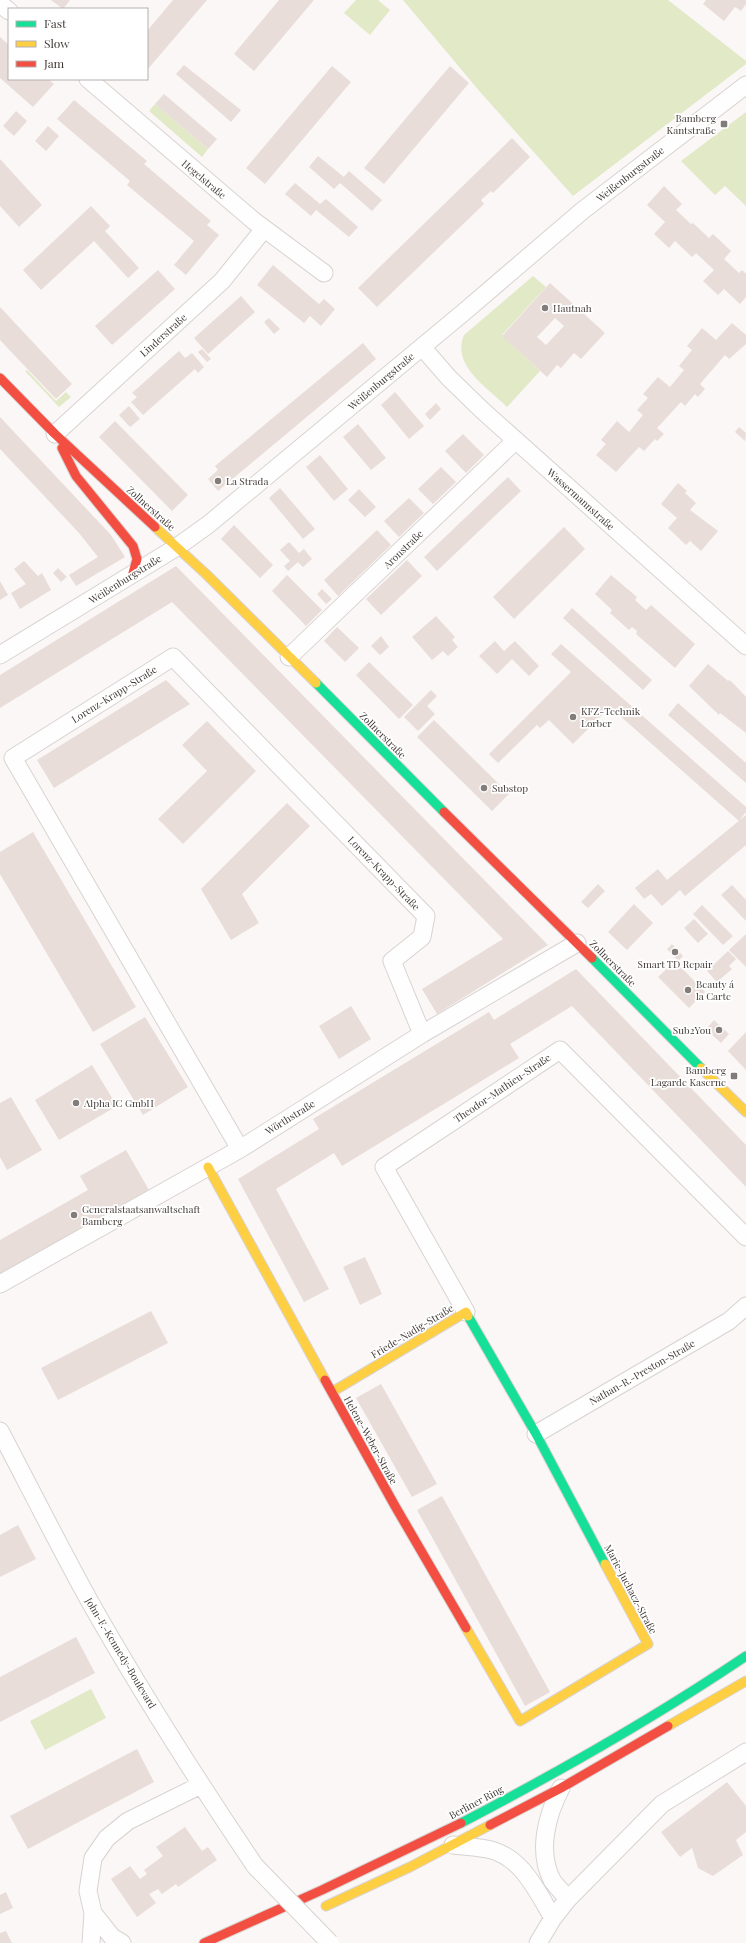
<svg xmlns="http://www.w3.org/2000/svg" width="746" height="1943" viewBox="0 0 746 1943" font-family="'Playfair Display',serif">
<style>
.green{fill:#e2e9c7}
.building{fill:#e8ddd8;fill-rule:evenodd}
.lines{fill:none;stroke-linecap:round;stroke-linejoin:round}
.street-casing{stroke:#d8d3d1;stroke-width:19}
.fast-casing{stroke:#d8d3d1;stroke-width:11}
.slow-casing{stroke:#d8d3d1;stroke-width:11}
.jam-casing{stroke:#d8d3d1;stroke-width:11}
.street{stroke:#fefefe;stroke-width:17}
.fast{stroke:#16e098;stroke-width:9}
.slow{stroke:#ffcf43;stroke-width:9}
.jam{stroke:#f24e42;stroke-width:9}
.street-bridge-casing{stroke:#d8d3d1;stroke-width:19;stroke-linecap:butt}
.street-bridge{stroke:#fefefe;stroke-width:17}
.poi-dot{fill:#827c7a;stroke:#fff;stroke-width:1.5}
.labels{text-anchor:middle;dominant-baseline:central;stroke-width:3.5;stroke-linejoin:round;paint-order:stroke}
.poi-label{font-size:10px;fill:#413a37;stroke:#fff;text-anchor:start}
.street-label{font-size:10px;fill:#413a37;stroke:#fff}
</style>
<rect width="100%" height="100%" fill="#fbf7f6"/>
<path class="green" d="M356 0H378L390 10 370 35 344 13Z
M403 0H668L746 61V64L573 196 481 93Z
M155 104 208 149 202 157 149 111Z
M746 112V206L725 186 715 195 681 161Z
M533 276 546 287 502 335 540 371 507 407C488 388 451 366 464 335Z
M27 370 56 401 66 392 71 397 59 407 25 371Z
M91 1689 106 1718 45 1750 30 1721Z"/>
<path class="building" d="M51 0H70L63 9Z
M173 0H207L147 70V31Z
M279 0H314L254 71 234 54Z
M706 0H746V4L741 11 735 7 724 21 703 4Z
M0 37 9 45V79H48L54 84 33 107 0 78Z
M184 65 241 110 231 122 176 74Z
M332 66 351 82 265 184 246 168Z
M450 66 469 83 384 184 364 168Z
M164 94 217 139 208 149 155 104Z
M74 100 147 161 144 164 211 221 207 225 219 235 186 275 174 265 194 241 127 185 130 181 57 119Z
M16 111 27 121 14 136 3 126Z
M48 126 59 136 46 151 35 141Z
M512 138 530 157 493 193 491 191 481 200 484 204 377 307 358 288Z
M318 156 344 177 349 171 382 200 372 211 340 183 334 189 309 167Z
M0 159 42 205 19 227 0 206Z
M295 183 320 204 326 199 358 227 349 237 316 210 311 216 285 194Z
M664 186 682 204 676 210 691 224 693 223 709 238 713 234 731 251 724 259 739 273 742 270 746 274V297L740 304 724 289 718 295 703 281 714 270 696 253 692 257 675 241 669 248 654 234 665 222 647 205Z
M91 206 110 226 105 231 139 268 128 278 94 241 41 290 23 270Z
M273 265 319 304 324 299 335 309 321 326 310 316 304 323 257 285Z
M158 270 175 289 112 345 95 326Z
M550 283 605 333 581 359 574 353 561 368 557 365 547 377 502 336ZM555 318 564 326 546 345 537 337Z
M241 296 255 312 208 354 194 338Z
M0 307 72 384 56 399 0 340Z
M269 318 280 329 274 334 264 322Z
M732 323 746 335V344L729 359 725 355 700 384 705 389 698 397 695 394 685 406 681 402 657 428 664 434 657 441 655 439 644 451 639 447 616 472 596 455 606 444 601 440 617 421 629 432 643 415 637 410 648 398 643 394 658 377 670 387 684 370 679 366 692 350 687 346 702 328 716 340Z
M363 343 376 359 218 491 208 479 218 470 215 466Z
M202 349 211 359 207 362 198 352Z
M179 351 185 358 192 353 204 367 198 373 195 369 143 415 131 402 137 397 132 393Z
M395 392 424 426 409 439 381 405Z
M436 403 441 409 430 420 425 414Z
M129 406 140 419 130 427 119 415Z
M0 417 111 535 125 557 76 586 69 575 98 557 79 533 0 449Z
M115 421 188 495 172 511 99 437Z
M358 424 386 458 371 470 343 437Z
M739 427 746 433 745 441 735 432Z
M463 434 484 455 466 473 445 451Z
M320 455 348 489 334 501 306 467Z
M441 467 456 482 433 504 418 489Z
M508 477 521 491 437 571 424 557Z
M678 483 687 491 685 493 696 503 690 510 718 531 701 551 690 541 686 545 668 528 677 518 661 504Z
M280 488 315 529 303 539 269 498Z
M359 489 376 507 365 517 348 500Z
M409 498 424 513 399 537 384 521Z
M234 525 273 565 260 578 221 539Z
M564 527 585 549 514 619 493 597Z
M377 530 391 545 338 596 324 580Z
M289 542 299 553 304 549 312 559 303 567 298 562 288 571 284 566 290 561 280 550Z
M407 560 422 576 381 615 366 599Z
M24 561 38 576 42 573 51 590 20 609 11 593 26 584 14 569Z
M176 566 548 945 437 1014 422 989 503 939 172 602 0 708V675Z
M58 568 67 577 61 582 53 573Z
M287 575 322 610 306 626 272 591Z
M611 575 637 597 635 600 646 610 651 605 695 644 675 668 636 634 637 631 632 627 629 630 610 613 612 610 595 594Z
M0 581 8 595 0 600Z
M322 589 332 599 326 604 317 594Z
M572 608 652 680 643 690 563 618Z
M436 616 455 637 452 640 458 647 448 656 443 651 432 660 412 637Z
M337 627 359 648 345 662 324 641Z
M381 636 389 647 380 655 371 646Z
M495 641 504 651 515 641 539 666 529 676 512 659 497 674 479 656Z
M561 644 746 807V812L739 821 610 707 573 744 549 720 540 728 537 725 498 763 489 754 571 672 551 654Z
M369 662 413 705 399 719 356 675Z
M708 664 728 681 729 680 733 683 746 697V733L720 713 719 715 689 686Z
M166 680 190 704 54 788 37 760Z
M431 690 437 696 427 706 435 714 418 731 404 717Z
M678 703 746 763V783L668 715Z
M434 720 509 794 492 811 417 737Z
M207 721 256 771 183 844 158 819 207 771 182 745Z
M287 803 310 826 242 894 259 923 231 940 201 889Z
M746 815V845L685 896 680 890 662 906 651 894 644 899 635 888 658 869 667 880Z
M33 832 136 1007 93 1032 0 874V852Z
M598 884 605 891 588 908 581 902Z
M732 885 746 900V921L721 895Z
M634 904 653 923 627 950 608 932Z
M702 905 733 936 723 945 693 914Z
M694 919 708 934 698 943 684 928Z
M746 934V967L729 950Z
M672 944 683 956 678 961 667 949Z
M728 951 736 959 729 966 732 969 717 982 707 971Z
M675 961 705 992 689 1008 658 977Z
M576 969 746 1145V1187L572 1006 510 1044 519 1058 342 1166 334 1153 276 1189 329 1289 304 1302 238 1179 319 1129 313 1119 489 1012 494 1020Z
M351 1006 371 1039 339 1059 319 1026Z
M145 1017 188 1087 143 1115 100 1044Z
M714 1020 729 1034 721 1043 706 1029Z
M746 1032V1070L728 1051Z
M92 1065 117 1106 59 1140 35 1100Z
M11 1097 42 1150 7 1170 0 1157V1103Z
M126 1150 149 1190 0 1275V1240L88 1190 80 1176Z
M365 1257 382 1294 360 1305 343 1267Z
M151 1311 168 1343 58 1400 41 1368Z
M381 1384 437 1484 412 1497 356 1398Z
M442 1496 550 1692 525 1706 417 1510Z
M18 1525 36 1559 0 1577V1535Z
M76 1637 95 1673 0 1722V1677Z
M137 1749 154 1782 28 1849 10 1816Z
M727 1782 746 1806V1832L736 1840 743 1855 713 1876 698 1868 692 1848 680 1857 661 1832Z
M185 1827 202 1851 208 1847 217 1860 178 1887 176 1884 162 1894 158 1889 149 1894 156 1903 137 1917 111 1879 130 1866 140 1879 147 1874 144 1870 163 1856 156 1847Z
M6 1892 13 1908 0 1914V1895Z
M6 1931 12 1943H0V1933Z"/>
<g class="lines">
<defs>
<path id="street" d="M0 4 9 11
M88 79 254 221 324 273
M422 347 449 378 483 411 746 646
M55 434 222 281 264 229
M0 655 177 547 209 524 464 312 582 211 746 85
M289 657 516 440
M240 1149 13 758 173 657 426 916 422 937 392 961 422 1034
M0 1284 240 1149 422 1034 577 943
M466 1312 384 1167 560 1050 746 1237
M0 1431C30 1488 59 1546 90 1602 141 1692 197 1780 255 1866
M536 1434 729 1321 746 1306
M561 1788C547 1815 537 1851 552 1880 556 1886 563 1893 568 1899
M453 1845C464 1846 476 1847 487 1849 522 1856 536 1890 553 1918
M93 1913 112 1937 122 1943
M91 1943 93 1913 88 1891 93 1858 107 1838 128 1821 201 1785
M538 1943 553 1918 568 1899 662 1804 746 1752"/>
<path id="fast" d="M316 683 444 812
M592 958 701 1068
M468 1316 536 1434 605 1564
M461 1823C559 1772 654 1718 746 1656"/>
<path id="slow" d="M155 527 207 575 316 683
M701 1068 746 1112
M208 1167 325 1380
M332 1392 466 1312 468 1316
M466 1628 520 1721 648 1644 605 1564
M668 1726 746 1681
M326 1906 410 1867 490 1825"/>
<path id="jam" d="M0 378 55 434 155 527
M62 448 76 476 133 546 137 559 133 573
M444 812 592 958
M325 1380 395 1506 466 1628
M490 1825 561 1788 668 1726
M204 1943 322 1890 461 1823"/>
</defs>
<use href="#street" class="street-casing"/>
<use href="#fast" class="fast-casing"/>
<use href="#slow" class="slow-casing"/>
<use href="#jam" class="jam-casing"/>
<use href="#street" class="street"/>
<use href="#fast" class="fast"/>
<use href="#slow" class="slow"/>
<use href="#jam" class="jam"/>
<defs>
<path id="street-bridge" d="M255 1866 330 1943"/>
</defs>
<use href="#street-bridge" class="street-bridge-casing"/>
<use href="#street-bridge" class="street-bridge"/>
</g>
<g class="poi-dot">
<rect x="720" y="120" width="8" height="8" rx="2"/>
<circle cx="545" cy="308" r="4"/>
<circle cx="218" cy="481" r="4"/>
<circle cx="573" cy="717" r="4"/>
<circle cx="484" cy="788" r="4"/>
<circle cx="675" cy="952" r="4"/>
<circle cx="688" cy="990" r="4"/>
<circle cx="719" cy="1030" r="4"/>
<rect x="730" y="1072" width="8" height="8" rx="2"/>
<circle cx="76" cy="1103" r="4"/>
<circle cx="74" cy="1215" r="4"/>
</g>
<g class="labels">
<g class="poi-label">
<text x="716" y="118" text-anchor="end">Bamberg<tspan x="716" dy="12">Kantstraße</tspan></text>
<text x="553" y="308">Hautnah</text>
<text x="226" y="481">La Strada</text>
<text x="581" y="711">KFZ-Technik<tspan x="581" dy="12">Lorber</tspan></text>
<text x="492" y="788">Substop</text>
<text x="675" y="964" text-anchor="middle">Smart TD Repair</text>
<text x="696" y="984">Beauty á<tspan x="696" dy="12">la Carte</tspan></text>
<text x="711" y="1030" text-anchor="end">Sub2You</text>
<text x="726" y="1070" text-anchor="end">Bamberg<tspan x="726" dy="12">Lagarde Kaserne</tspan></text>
<text x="84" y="1103">Alpha IC GmbH</text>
<text x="82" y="1209">Generalstaatsanwaltschaft<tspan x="82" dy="12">Bamberg</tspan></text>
</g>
<g class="street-label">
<text transform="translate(630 174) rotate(-38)">Weißenburgstraße</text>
<text transform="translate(204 179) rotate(40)">Hegelstraße</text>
<text transform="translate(163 335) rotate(-42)">Linderstraße</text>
<text transform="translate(381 381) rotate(-40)">Weißenburgstraße</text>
<text transform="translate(581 499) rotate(42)">Wassermannstraße</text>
<text transform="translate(151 508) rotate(42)">Zollnerstraße</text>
<text transform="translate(403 549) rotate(-44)">Aronstraße</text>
<text transform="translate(125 579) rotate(-32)">Weißenburgstraße</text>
<text transform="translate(114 694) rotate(-32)">Lorenz-Krapp-Straße</text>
<text transform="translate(383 735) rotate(45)">Zollnerstraße</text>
<text transform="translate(384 873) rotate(46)">Lorenz-Krapp-Straße</text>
<text transform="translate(613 963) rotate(45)">Zollnerstraße</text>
<text transform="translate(502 1088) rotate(-34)">Theodor-Mathieu-Straße</text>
<text transform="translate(290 1117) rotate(-32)">Wörthstraße</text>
<text transform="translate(412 1331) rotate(-31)">Friede-Nadig-Straße</text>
<text transform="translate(642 1372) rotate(-30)">Nathan-R.-Preston-Straße</text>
<text transform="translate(371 1440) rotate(61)">Helene-Weber-Straße</text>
<text transform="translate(631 1589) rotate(62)">Marie-Juchacz-Straße</text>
<text transform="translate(121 1653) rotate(59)">John-F.-Kennedy-Boulevard</text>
<text transform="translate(476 1802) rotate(-28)">Berliner Ring</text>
</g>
</g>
<rect x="8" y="8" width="140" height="72" fill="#ffffff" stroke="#b3b0af"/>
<rect x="16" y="21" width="20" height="6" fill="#16e098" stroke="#b3b0af"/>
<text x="44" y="28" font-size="12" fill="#413a37">Fast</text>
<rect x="16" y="41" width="20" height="6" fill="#ffcf43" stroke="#b3b0af"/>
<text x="44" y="48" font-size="12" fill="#413a37">Slow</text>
<rect x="16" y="61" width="20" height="6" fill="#f24e42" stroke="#b3b0af"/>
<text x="44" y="68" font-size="12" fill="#413a37">Jam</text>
</svg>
